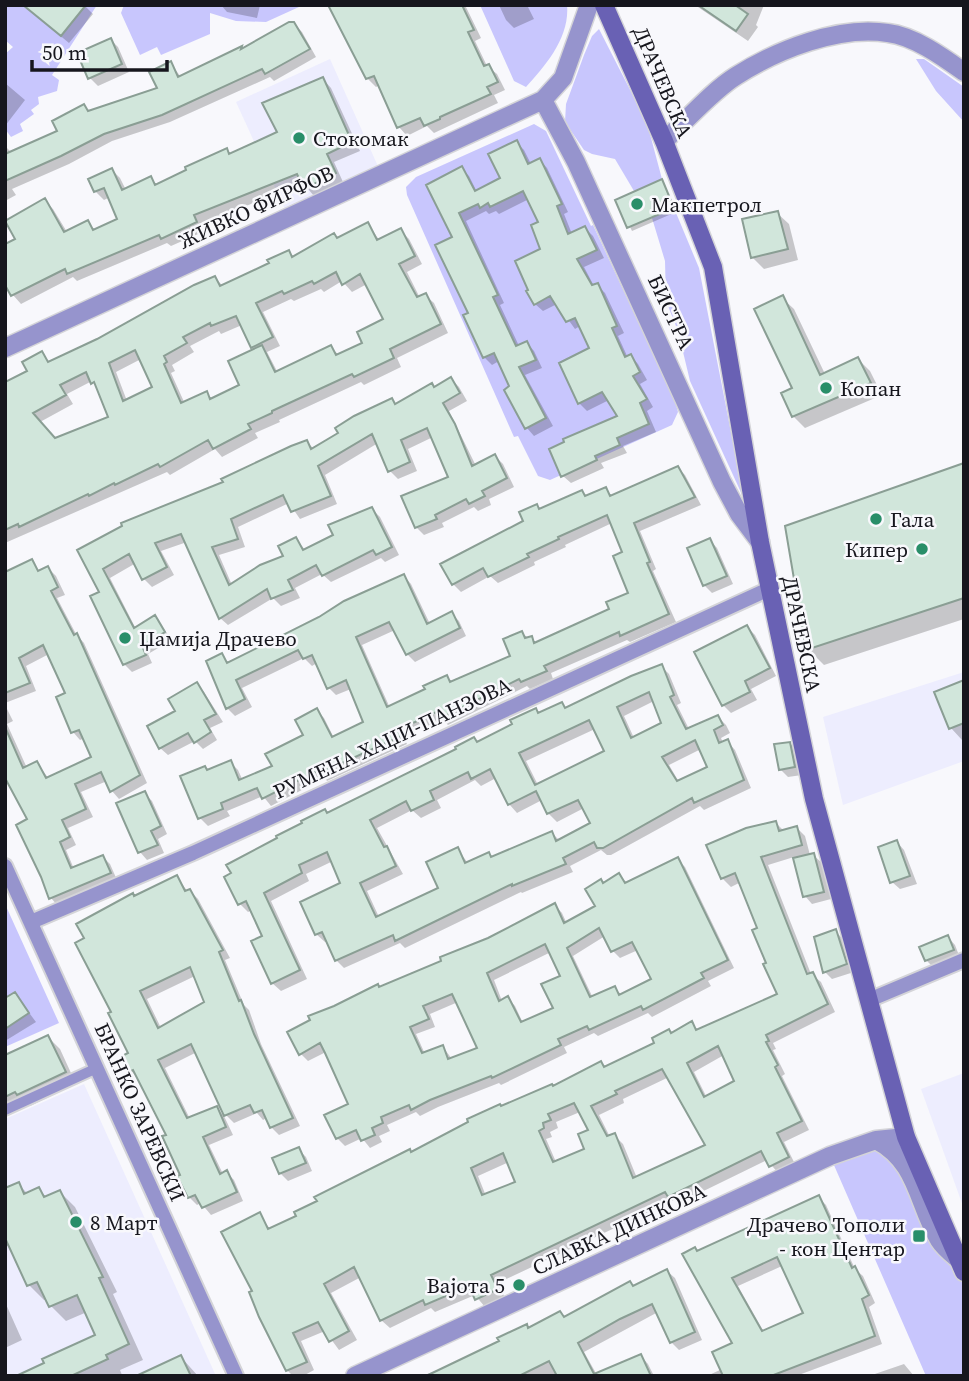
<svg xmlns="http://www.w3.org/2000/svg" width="969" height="1381" viewBox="0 0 969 1381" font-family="'Source Serif 4',serif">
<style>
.built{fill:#ededfe}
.green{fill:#c8c6fd}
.shadow{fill:#0003;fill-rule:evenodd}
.building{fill:#d1e6db;stroke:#8a9e94;stroke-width:2;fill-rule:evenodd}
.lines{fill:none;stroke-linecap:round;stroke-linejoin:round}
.pedestrian-casing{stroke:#d4d4d8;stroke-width:14}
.minor-casing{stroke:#d4d4d8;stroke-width:18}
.tertiary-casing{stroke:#d4d4d8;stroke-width:21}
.secondary-casing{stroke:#d4d4d8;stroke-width:21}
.pedestrian{stroke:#9694cd;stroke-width:10}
.minor{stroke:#9694cd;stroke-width:14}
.tertiary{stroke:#9694cd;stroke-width:18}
.secondary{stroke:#6961b4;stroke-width:18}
.poi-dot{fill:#298e69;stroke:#f8f8fc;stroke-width:2.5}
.labels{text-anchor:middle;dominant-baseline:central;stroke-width:5;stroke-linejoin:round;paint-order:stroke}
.street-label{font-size:21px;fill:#16161d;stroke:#f8f8fc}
.poi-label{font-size:21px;fill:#16161d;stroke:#f8f8fc;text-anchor:start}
</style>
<rect width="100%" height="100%" fill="#f8f8fc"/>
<path class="built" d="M330 59 381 173 288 216 236 102Z
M964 672V761L843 805 823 717Z
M964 1073V1209L921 1089Z
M84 1084 216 1376H5V1119Z"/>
<path class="green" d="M5 5H97L52 75 59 80 57 91 38 97 39 104 31 110 34 114 20 124 23 131 11 137 5 129V54L13 47 5 40Z
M124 5H299V7L266 22 236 21 210 13V34L161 55 157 47 140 55 121 13Z
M480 5H567C570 37 546 65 526 87L514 81Z
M599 29 647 123 662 179 634 191 615 159 592 154 584 150 565 122 566 104 584 55 592 36Z
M916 59H924L964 87V122L936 91Z
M534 124 546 131 591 226 593 225 675 401 678 412 672 425 550 480 538 476 518 436 514 437 407 195 406 187 416 177Z
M674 208 699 268 744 499 690 381 678 331 666 301 665 261 652 218Z
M5 904 59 1023 5 1047Z
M906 1137 964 1271V1376H926L830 1156Z"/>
<path class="shadow" d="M84 5 93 14 69 43 40 19Z
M221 5H260L257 18 227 12Z
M408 5H465L481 38 475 41 487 66 497 74 505 90 494 95 498 103 434 133 427 126 407 136 399 127 380 85 376 87 367 78Z
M499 5H527L534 19 514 28 506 20Z
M695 5H764L756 25 758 27 748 41Z
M294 24 302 32 316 57 274 81 270 77 170 122 112 141 69 164 12 189 16 195 5 201V146L12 153 59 132 84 107 90 112 159 89 170 63 181 77 241 48 243 50Z
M111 40 118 47 129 72 98 86 90 78Z
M323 79 331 88 360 151 334 162 343 182 314 196 303 183 201 224 205 231 171 246 167 243 77 281 73 277 21 304 13 295 17 240 44 200 53 209 67 232 87 222 95 230 119 219 110 197 104 200 95 191 112 170 120 178 126 190 150 178 158 186 226 150 231 155 279 133Z
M5 83 25 100 5 126Z
M516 142 524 150 531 164 540 160 547 168 568 212 564 214 572 234 585 228 593 236 604 258 584 267 594 286 597 285 605 293 624 333 618 336 628 358 631 356 638 364 647 380 640 384 653 407 647 411 656 432 623 446 627 453 601 463 604 468 571 483 563 476 619 417 609 400 587 411 579 403 591 349 580 326 575 329 557 304 543 311 535 304 543 250 541 223 529 199 499 214 496 211 489 214 486 211 466 221 504 303 500 305 519 346 527 343 534 351 542 368 525 375 553 426 534 436 527 428 506 390 512 387 499 361 492 365 484 357 470 314 454 238 462 169 469 176 477 192 502 179Z
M661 181 676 212 632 231 617 200Z
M777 213 789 224 798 260 764 269 752 257Z
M368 224 380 241 401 231 409 239 422 264 407 272 420 298 425 295 434 303 448 333 397 358 401 367 364 385 361 382 279 420 280 422 255 433 258 438 222 457 215 449 170 475 167 472 5 543V384L29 371 41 354 51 363 215 278 223 286 271 264 288 252 294 258ZM342 281 352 292 367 284 386 320 365 343 339 355 330 347 278 373 267 352 280 346 263 312 291 299 294 301 321 289 324 292ZM242 325 256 350 242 386 213 400 206 394 185 404 171 373 175 371 172 365 194 352 190 346 219 331 221 334ZM141 359 155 388 127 401 116 372ZM92 381 99 388 111 418 56 440 40 422 73 404 67 394Z
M782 298 794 309 825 374 858 359 870 371 882 395 805 428 793 416 794 389Z
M451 379 459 387 467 401 449 411 476 466 495 456 503 464 514 487 489 499 491 505 478 511 474 507 442 523 444 527 424 535 416 527 451 478 433 437 408 449 417 471 398 479 390 471 378 443 325 475 337 504 300 519 289 503 238 527 245 547 219 555 232 585 285 556 296 539 306 551 336 535 372 509 380 517 399 555 385 562 381 558 331 582 322 574 295 588 300 598 281 606 273 598 228 625 220 618 187 542 161 551 174 575 152 587 144 579 136 563 110 578 136 629 155 617 172 640 148 654 152 663 132 672 124 664 101 592 79 551 225 483 307 442 314 449 391 400 397 405Z
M964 465V619L824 665 808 649Z
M678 468 685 475 701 505 640 531 656 569 653 571 676 622 630 642 627 640 551 673 553 679 530 689 527 686 448 725 442 719 404 738 407 744 327 781 325 778 271 806 263 796 227 811 230 816 208 826 200 818 205 768 208 771 230 762 238 770 243 781 274 766 305 735 316 710 324 718 334 738 365 723 351 689 336 695 329 688 317 663 312 666 304 658 242 688 252 707 235 716 227 708 221 656 229 663 404 576 411 584 430 624 452 614 459 621 466 636 415 662 407 654 395 630 362 645 390 708 447 677 453 683 512 656 521 633 537 643 611 610 631 594 625 553 612 523 565 545 566 547 534 562 535 565 498 583 490 576 461 592 453 584 525 521 536 506 541 510 581 492 587 497 605 489 613 497Z
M710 540 717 548 733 584 712 593 704 585Z
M31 562 40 572 48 568 56 576 65 595 57 598 76 634 84 643 147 783 119 799 112 791 107 781 81 792 93 817 68 828 76 845 66 850 74 869 103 857 110 864 117 880 58 906 51 898 29 820 5 773V705L13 721 7 724 27 768 37 763 49 779 94 758 85 738 80 740 73 732 67 694 49 654 26 666 36 691 5 703V640Z
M747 627 755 635 776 676 751 689 757 700 731 713 723 705Z
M661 666 669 674 681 703 677 705 689 729 718 717 726 725 730 733 721 738 723 743 727 741 735 750 751 788 704 810 700 806 611 855H607L601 850 570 866 573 872 522 893 521 892 405 948 400 943 344 968 336 960 327 941 325 942 316 934 343 884 333 861 306 874 309 881 271 901 307 979 281 991 272 983 264 936 252 910 248 912 240 904 328 814 478 744 514 725 535 710 539 714 562 704 567 709ZM654 701 663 724 634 738 624 716ZM595 729 606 752 538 785 526 761ZM701 749 709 768 679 782 669 765ZM496 778 509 804 517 813 542 800 548 813 557 822 584 808 593 824 560 841 552 833 493 858 488 854 468 863 457 849 441 889 379 917 367 891 403 874 377 828 412 810 421 818 441 808 437 800 475 780 481 786Z
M964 682V740H962L951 728Z
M196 684 204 692 223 722 210 728 217 740 203 749 195 741 168 755 160 748 177 712Z
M790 743 797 751 802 775 788 777 780 769Z
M144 793 152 801 167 834 158 839 164 853 147 860 140 852 118 804Z
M775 822 784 831 797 828 805 836 810 855H813L821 862 831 899 812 904 805 896 794 857 768 865 811 974 821 982 835 1012 773 1043 776 1049 773 1050 785 1074 782 1076 809 1130 784 1142 796 1166 779 1174 767 1160 677 1204 674 1200 498 1283 505 1298 485 1307 475 1295 435 1312 431 1308 390 1328 381 1320 361 1277 331 1293 357 1340 339 1350 325 1331 301 1341 314 1370 303 1376H293L287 1370 254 1291 259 1215 271 1230 412 1153 502 1108 553 1088 601 1063 606 1068 692 1024 698 1031 779 995 768 964 759 929 741 882 731 887 722 878ZM724 1055 737 1082 707 1098 694 1072ZM669 1077 707 1146 637 1178 623 1144 614 1135 610 1137 599 1115 624 1103 623 1099ZM580 1112 590 1131 586 1150 556 1162 546 1139 552 1137 550 1132 558 1128 556 1122ZM509 1162 517 1183 486 1196 478 1176Z
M897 842 904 850 917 884 900 889 892 882Z
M677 859 685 867 734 968 708 981 711 986 652 1017 648 1013 598 1036 594 1033 564 1047 567 1053 501 1085 499 1083 438 1107 420 1116 416 1112 387 1125 390 1131 379 1136 382 1142 370 1148 362 1138 345 1146 337 1138 350 1105 326 1052 308 1061 301 1054 379 988 444 962 555 905 562 913 567 924 598 907 604 884 619 875 627 883ZM605 936 613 951 620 958 638 950 653 980 622 995 614 988 593 998 573 956ZM551 952 562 977 555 1009 523 1023 515 1006 508 998 502 1001 494 980ZM458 1002 479 1049 452 1059 443 1047 425 1054 416 1034 435 1027 430 1014Z
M177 877 188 892 190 891 198 899 230 958 225 960 244 1005 249 1010 261 1044 300 1126 279 1135 271 1127 267 1118 263 1120 257 1113 234 1123 226 1115 197 1052 165 1068 190 1119 216 1108 224 1116 233 1135 209 1145 223 1174 226 1172 234 1180 243 1201 211 1215 201 1203 197 1205 189 1197 168 1135 139 1079 131 1071 135 897ZM195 976 206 1003 161 1028 147 999Z
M835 931 843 939 854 972 832 979 825 972Z
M948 937 955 945 960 958 934 968 926 960Z
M15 994 36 1022 5 1041V1000Z
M48 1037 60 1049 76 1084 30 1106 28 1104 5 1113V1057Z
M298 1149 306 1157 312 1171 288 1181 280 1173 274 1159Z
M18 1184 28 1194 39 1189 47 1198 60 1192 75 1207 117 1292 113 1294 143 1360 120 1370 122 1375 21 1376 97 1336 87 1312 66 1321 51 1306 47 1299 44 1300 29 1285 10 1245 5 1247V1187L8 1189Z
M818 1197 826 1205 855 1269 863 1276 875 1303 869 1307 882 1344 796 1376H707L722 1369 735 1343 698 1252ZM782 1266 805 1314 764 1332 738 1286Z
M667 1271 675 1278 702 1340 679 1350 671 1342 658 1312 584 1352 597 1375 641 1356 648 1364 654 1376H422L456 1363 501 1342 526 1326 529 1329 565 1319 630 1283 634 1287Z
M5 1302 22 1340 5 1348Z
M181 1357 198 1376H140Z
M904 1364 914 1376H869Z"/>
<path class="building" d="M23 5H86L61 36Z
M328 5H462L474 30 468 32 484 66 489 64 498 82 487 87 491 94 440 117V119L424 126 420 118 397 128 374 76 366 79Z
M698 5H735L748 14 736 31Z
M289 22H294L310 49 265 74 262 69 162 115 104 134 61 156 5 181V154L57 131 52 121 84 104 88 111 157 88 149 72 171 61 178 77 242 46 241 49Z
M111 38 122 64 88 79 77 53Z
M323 77 352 142 327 154 336 173 304 189 297 174 194 215 197 222 161 239 159 235 67 274 65 269 11 296 5 285V244L15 239 5 221 45 198 64 232 88 220 93 230 117 219 104 188 94 192 88 179 112 168 122 190 151 176 155 185 186 170 185 167 227 148 229 154 277 132 262 103Z
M517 140 528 164 540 158 562 204 557 206 568 234 585 226 597 250 577 259 592 285 598 283 617 326 612 328 625 357 631 354 640 372 633 376 647 399 640 403 649 424 617 438 620 445 595 456 597 460 561 477 549 449 564 442 563 439 617 416 602 392 578 404 559 363 589 348 575 318 566 322 550 296 534 305 526 291 528 290 515 261 540 249 531 225 538 222 523 191 490 207 488 203 480 208 478 204 459 213 498 295 493 297 516 346 527 341 536 360 519 367 546 418 525 429 504 390 509 386 494 353 483 358 463 315 468 313 435 245 452 237 426 185 462 166 475 191 500 178 488 154Z
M662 179 674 208 627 228 615 200Z
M778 211 788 249 751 258 742 219Z
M368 222 377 240 401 228 415 256 399 264 417 297 426 293 441 324 390 349 394 358 354 377 352 374 272 411V413L248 424 251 429 213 449 208 440 160 467 158 464 115 485 114 483 89 496 88 494 19 527 18 524 5 530V382L27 371 22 362 42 351 48 362 97 339 194 285 215 276 220 286 269 263 267 260 289 250 292 257 334 233 337 238ZM336 272 342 285 360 274 383 319 357 332 362 343 336 355 331 345 275 372 262 345 228 361 239 385 210 399 207 391 181 403 164 364 167 362 164 356 187 343 183 337 210 323 211 326 236 316 251 348 273 337 256 303 282 291 284 294 312 281 314 284ZM135 350 152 387 123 401 109 363ZM86 372 91 384 94 382 108 417 55 438 33 413 66 395 60 385Z
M783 295 820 375 858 357 871 383 792 417 781 393 792 388 754 309Z
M451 377 460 393 443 403 455 424 472 466 495 454 507 478 482 491 485 496 469 504 466 499 435 515 437 519 415 528 401 496 448 477 427 428 401 440 410 462 388 472 372 434 318 466 331 496 291 512 283 495 231 519 238 539 212 547 229 585 260 565 283 556 278 546 296 537 303 550 333 535 328 525 372 507 392 547 376 555 373 550 322 576 316 565 288 580 293 590 271 599 267 589 219 619 181 534 155 543 167 567 142 580 129 554 103 569 134 628 155 615 165 632 142 646 146 655 123 665 90 596 99 592 77 550 122 526 121 523 223 482 221 479 291 446 307 440 311 449 338 433 335 428 354 416 392 398 395 404 432 383 434 387Z
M964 463V598L806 650 785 526Z
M678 466 695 497 634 523 650 562 647 563 669 614 620 636 619 632 544 666 547 671 521 682 519 679 439 719 436 712 398 730 401 736 318 774 317 771 262 799 257 788 221 803 223 809 198 819 180 776 205 766 207 770 231 760 239 780 272 766 265 754 303 735 295 720 317 708 332 737 363 722 346 680 327 689 312 655 303 659 298 650 236 680 245 699 226 709 206 661 222 653 227 663 319 617 344 601 404 574 427 624 452 611 460 628 406 655 389 622 356 637 387 707 425 689 423 686 447 675 450 682 510 656 503 639 522 631 525 638 532 636 534 643 609 609 606 602 628 593 613 556 622 552 607 515 558 537 559 539 527 554 529 557 488 577 483 568 452 585 440 564 523 521 519 512 537 504 539 509 582 490 585 496 606 487 610 496Z
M710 538 727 576 703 586 687 548Z
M32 559 38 571 48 566 58 587 51 591 74 635 77 633 140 775 110 792 101 772 75 784 86 809 62 820 70 837 60 842 71 868 103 855 111 873 49 899 41 877 16 825 27 819 5 778V727L23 768 37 761 46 778 91 757 79 730 71 733 56 697 65 693 43 645 19 658 30 683 5 693V572Z
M747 625 770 668 745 681 750 692 722 706 694 652Z
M662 664 674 695 670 697 686 729 718 715 723 725 714 730 719 743 728 739 744 780 694 803 692 798 603 848H597L594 842 563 858 566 864 512 886V884L395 941 393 935 335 961 322 932 315 935 300 902 340 883 327 852 299 865 302 873 264 893 300 970 271 984 251 941 262 936 246 901 238 905 224 877 231 873 226 865 277 838 276 836 302 823 301 821 325 809 327 813 456 749 455 747 474 737 477 742 512 724 510 720 536 708 538 713 562 702 565 708 631 676ZM649 692 661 723 631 738 617 707ZM589 720 604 751 535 785 519 753ZM695 740 707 767 677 781 662 757ZM490 769 508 805 536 791 547 814 578 800 590 823 556 841 552 831 491 857 489 852 465 863 458 847 426 862 438 888 376 917 360 883 396 866 387 846 384 847 370 820 406 801 411 811 434 800 430 791 468 772 471 779Z
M964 680V723L949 729 934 692Z
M197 682 216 714 204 720 211 732 194 743 188 733 159 749 147 726 175 711 168 699Z
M790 742 795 767 779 770 774 744Z
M145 791 161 826 151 831 158 845 138 853 116 803Z
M776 821 779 831 797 826 802 845 761 857 807 974 813 972 828 1004 766 1035 769 1041 766 1042 778 1065 775 1067 802 1121 777 1133 789 1157 769 1167 761 1151 668 1197 665 1192 491 1275 498 1289 475 1300 469 1286 425 1305 423 1300 380 1321 354 1267 324 1284 349 1331 329 1342 318 1322 293 1333 307 1362 286 1371 259 1317 249 1292 252 1291 221 1232 260 1212 268 1229 296 1216 294 1212 317 1201 314 1197 410 1149 411 1152 468 1122 467 1119 500 1104 501 1106 552 1084 553 1086 601 1061 604 1067 654 1043 652 1038 669 1029 671 1033 692 1021 696 1030 777 994 763 964 766 963 752 930 757 928 735 873 721 879 706 845 746 828ZM718 1046 734 1081 704 1097 687 1063ZM662 1069 705 1145 633 1178 615 1133 607 1136 591 1106 617 1094 615 1091ZM574 1103 588 1130 578 1134 584 1149 553 1162 539 1131 544 1128 543 1123 551 1120 548 1114ZM503 1153 515 1182 482 1195 471 1168Z
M897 840 910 876 890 883 878 847Z
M814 853 824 892 803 897 793 858Z
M678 857 728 960 701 973 704 978 643 1010 641 1006 589 1030 587 1026 558 1039 561 1045 492 1078 491 1076 430 1100 411 1110 409 1105 381 1117 383 1123 372 1128 375 1135 361 1141 356 1130 336 1139 324 1115 348 1104 325 1053 320 1043 299 1055 287 1032 310 1020 308 1016 334 1006 378 984 379 987 441 961 440 957 488 938 555 903 564 923 595 906 585 889 601 879 603 883 619 873 625 883ZM599 928 611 952 632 942 651 979 619 995 615 986 590 997 567 948ZM545 944 560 976 541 984 553 1008 521 1022 508 996 499 1001 487 973ZM452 994 477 1048 448 1059 443 1045 422 1053 410 1027 429 1019 423 1006Z
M177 875 185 891 190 889 223 950 219 952 239 1001 241 1000 254 1034 293 1118 270 1128 262 1110 254 1113 250 1105 224 1116 191 1044 158 1060 187 1118 217 1106 226 1127 203 1137 220 1174 227 1170 237 1192 202 1208 195 1195 188 1198 177 1176 180 1175 162 1136 166 1135 133 1070 129 1072 122 1056 128 1053 108 1013 111 1012 75 943 84 938 76 924 133 893 134 896ZM190 967 204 1002 158 1028 140 991Z
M836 929 847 964 823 973 814 937Z
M948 935 954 950 925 961 919 947Z
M15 992 29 1013 5 1029V998Z
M48 1035 66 1072 17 1095 15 1092 5 1097V1055Z
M299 1147 306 1163 279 1174 272 1158Z
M19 1182 24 1194 39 1187 44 1197 60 1190 103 1277 99 1278 129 1344 106 1355 108 1359 71 1376H16L44 1363 42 1359 95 1335 77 1295 49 1307 37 1282 27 1286 5 1238V1188Z
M819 1195 852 1268 855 1266 869 1295 862 1299 875 1336 771 1376H723L712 1352 732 1343 682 1254 695 1247 697 1251ZM777 1257 803 1313 762 1331 732 1278Z
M667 1269 695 1332 670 1343 652 1304 620 1319 578 1343 594 1374 641 1354 651 1376H557L549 1361 519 1376H426L499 1341 497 1338 527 1324 528 1328 560 1311 564 1317 630 1281 633 1286Z
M181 1355 191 1376H136Z"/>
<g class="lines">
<defs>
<path id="pedestrian" d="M5 1110 97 1068"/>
<path id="minor" d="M5 866 236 1376
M31 922 193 853 769 589
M869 1000 964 960"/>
<path id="tertiary" d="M543 100 576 162 722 482 739 514 760 542
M664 141C686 121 712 91 736 76 777 50 839 25 888 33 914 36 943 57 964 72
M5 348 543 100 563 78 589 5
M876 1140C918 1162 917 1203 939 1240 944 1248 952 1254 959 1260
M355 1376 830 1156 876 1140 906 1137"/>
<path id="secondary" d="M604 5 664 141 713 267 760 542 814 799 906 1137 964 1272"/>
</defs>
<use href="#pedestrian" class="pedestrian-casing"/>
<use href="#minor" class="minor-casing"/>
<use href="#tertiary" class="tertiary-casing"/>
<use href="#secondary" class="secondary-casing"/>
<use href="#pedestrian" class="pedestrian"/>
<use href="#minor" class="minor"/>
<use href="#tertiary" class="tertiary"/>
<use href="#secondary" class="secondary"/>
</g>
<g class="poi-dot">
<circle cx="299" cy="138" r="7"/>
<circle cx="637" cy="204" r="7"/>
<circle cx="826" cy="388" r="7"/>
<circle cx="876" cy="519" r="7"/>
<circle cx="922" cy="549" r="7"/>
<circle cx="125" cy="638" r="7"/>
<circle cx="76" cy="1222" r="7"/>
<rect x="912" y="1229" width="14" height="14" rx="3.5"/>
<circle cx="519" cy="1285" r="7"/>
</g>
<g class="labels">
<g class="street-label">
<text transform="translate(663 82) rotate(67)">ДРАЧЕВСКА</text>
<text transform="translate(256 207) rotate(-25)">ЖИВКО ФИРФОВ</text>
<text transform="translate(671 312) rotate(65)">БИСТРА</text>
<text transform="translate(802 634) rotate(78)">ДРАЧЕВСКА</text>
<text transform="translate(392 738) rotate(-25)">РУМЕНА ХАЏИ-ПАНЗОВА</text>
<text transform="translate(140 1112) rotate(66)">БРАНКО ЗАРЕВСКИ</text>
<text transform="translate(619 1229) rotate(-25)">СЛАВКА ДИНКОВА</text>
</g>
<g class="poi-label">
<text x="313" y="138">Стокомак</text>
<text x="651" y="204">Макпетрол</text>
<text x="840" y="388">Копан</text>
<text x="890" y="519">Гала</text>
<text x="908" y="549" text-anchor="end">Кипер</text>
<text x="139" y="638">Џамија Драчево</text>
<text x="90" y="1222">8 Март</text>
<text x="905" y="1224" text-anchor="end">Драчево Тополи<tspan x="905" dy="24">- кон Центар</tspan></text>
<text x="505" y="1285" text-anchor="end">Вајота 5</text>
</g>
</g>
<rect width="969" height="1381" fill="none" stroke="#16161d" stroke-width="14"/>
<path d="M32 60v10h135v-10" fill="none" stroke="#16161d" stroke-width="3.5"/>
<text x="42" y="60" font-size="21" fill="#16161d" stroke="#f8f8fc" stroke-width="5" paint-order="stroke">50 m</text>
</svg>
